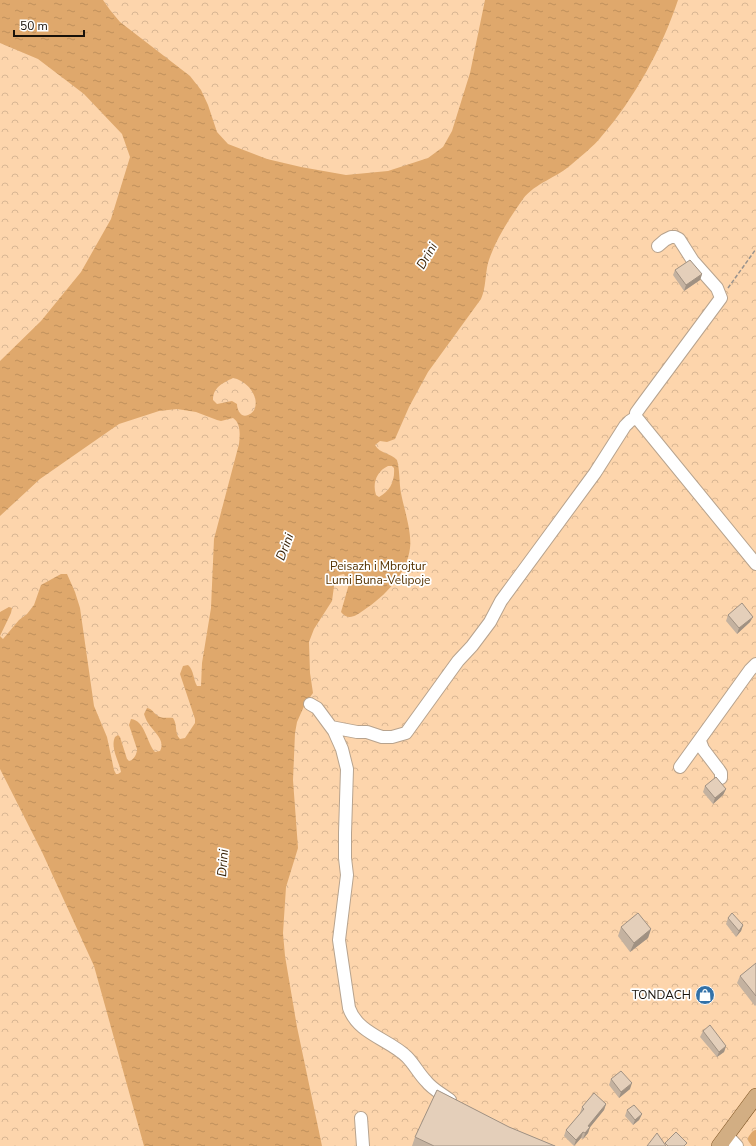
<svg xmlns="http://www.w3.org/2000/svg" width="756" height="1146" viewBox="0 0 756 1146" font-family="'Nunito Sans',sans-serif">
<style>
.park{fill:url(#park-crowns)}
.water{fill:url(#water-ripples);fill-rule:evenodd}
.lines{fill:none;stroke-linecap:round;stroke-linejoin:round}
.canal{stroke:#dfa86c;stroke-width:10}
.minor-casing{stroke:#b7a38e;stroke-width:14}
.major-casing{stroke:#7e5423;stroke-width:16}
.path{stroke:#98928d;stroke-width:1.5;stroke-dasharray:4 2;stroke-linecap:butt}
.minor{stroke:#fff;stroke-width:12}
.major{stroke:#d2ae83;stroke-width:15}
.wall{fill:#c4b2a0}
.shaded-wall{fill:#a09182}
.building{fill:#e4cfba;stroke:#a09182}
.labels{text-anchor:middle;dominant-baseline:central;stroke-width:3.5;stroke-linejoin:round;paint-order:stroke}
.park-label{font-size:12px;fill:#553200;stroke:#fff}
.poi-label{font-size:12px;fill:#19120a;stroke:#fff;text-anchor:end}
.water-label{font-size:13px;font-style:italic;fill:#3b250a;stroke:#fff}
</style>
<defs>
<pattern id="park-crowns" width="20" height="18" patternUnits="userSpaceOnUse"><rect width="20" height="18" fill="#fdd5ac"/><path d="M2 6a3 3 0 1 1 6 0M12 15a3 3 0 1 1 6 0" fill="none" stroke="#d8b693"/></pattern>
<pattern id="water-ripples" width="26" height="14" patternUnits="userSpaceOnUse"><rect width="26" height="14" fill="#dfa86c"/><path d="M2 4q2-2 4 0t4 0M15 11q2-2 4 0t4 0" fill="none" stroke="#bf905c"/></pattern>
</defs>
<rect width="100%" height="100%" fill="#fdf8f4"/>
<path class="park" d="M0 0H756V1146H0Z"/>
<path class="water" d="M0 0H103L110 10 120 22 190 76 201 90 208 105 217 132 228 144 267 159 301 167 346 175 388 171 428 158 443 147 452 131 470 73 485 0H678C662 48 635 98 601 137 593 147 582 155 572 164 558 177 535 183 523 199 509 219 495 240 488 263 485 275 486 288 481 299L428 372 409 407 395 439 387 442 380 441 375 445C380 454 391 453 397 460 400 471 399 482 401 493 404 509 412 532 410 548 407 574 385 596 364 610 356 616 348 621 341 612L349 584 344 574 339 575 335 579 332 601 314 629 309 642 310 673 313 693 305 704 297 722 295 733 293 780 298 848 286 887 283 933 285 956 297 1027 322 1146H144L94 966 42 852 0 769V612L9 607 12 608 11 613 0 636 3 639 19 620 27 614 34 605 41 585 61 574H67L75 592 80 608 94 706 107 737 114 770 116 774H118L121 772C119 761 110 748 115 737L118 735 120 737 127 759 129 761C134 760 137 754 137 749L129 725 131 719C145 720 147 744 155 752L160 751C166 740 153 731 148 723 146 720 145 717 144 714L147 708C153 709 153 713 158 716 163 719 168 717 173 718 178 725 174 733 180 739L185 738 195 723V719L180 674 183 666 188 665C194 670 193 679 197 686H201L202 663 211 608 214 539 239 444C240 435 241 423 233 418L221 421 217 420 196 412 177 409 159 411 119 424 40 479 0 516V361L41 321 81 272 111 219 130 157 122 134 84 94 38 59 0 43ZM233 378C245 380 259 394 255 408 253 414 244 419 240 413 238 411 237 407 237 404L232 401 217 404 213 400C213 387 223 383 233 378ZM388 466H392L394 468C395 481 390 491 379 497L376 495C372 483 377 471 388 466Z"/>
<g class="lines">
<path class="canal" d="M756 1135 753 1139 756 1143"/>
<defs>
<path id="minor" d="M658 246 665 240 671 237H675L679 239 693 261 717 288 721 298 641 406 636 413V417L756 564
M310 704 317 708 334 731 342 749 347 769 345 833V858L347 875 339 940 349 1008C358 1034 389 1039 407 1057 414 1064 419 1074 426 1081 432 1089 442 1094 450 1100
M331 727 357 732H367L382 737H392L406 733 458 661 472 646 490 622 501 601 595 473 625 426 630 421 636 417
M700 741 703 749 719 770 721 773V778
M680 767 750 670 756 664
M361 1118 363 1146
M727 1135 737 1146"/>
<path id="major" d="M719 1146 756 1096"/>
</defs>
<use href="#minor" class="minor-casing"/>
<use href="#major" class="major-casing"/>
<path class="path" d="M728 288 756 249"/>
<use href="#minor" class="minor"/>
<use href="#major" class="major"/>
</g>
<path class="wall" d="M675 270 702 274 700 280 684 291 673 275Z
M728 615 750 622 737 634 726 621Z
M705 786 726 789 723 795 713 804 703 792Z
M728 918 743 925 741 931 736 937 726 924Z
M621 927 651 929 648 938 630 952 618 936Z
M756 963V1005L755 1006 737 983 740 976Z
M703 1031 726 1046 724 1052 717 1057 700 1037Z
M611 1079 630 1089 619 1098 609 1085Z
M606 1104 604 1110 590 1127 588 1133 583 1139 581 1138 574 1146 564 1136 566 1130 580 1114V1113L582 1107Z
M627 1110 642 1114 639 1120 633 1125 625 1116Z
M509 1127 555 1146H412L415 1137Z"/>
<path class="shaded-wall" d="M702 274 700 280 684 291 686 285Z
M753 617 750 622 737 634 739 628Z
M726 789 723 795 713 804 715 798Z
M743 925 741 931 736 937 739 931Z
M651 929 648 938 630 952 634 943Z
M726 1046 724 1052 717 1057 719 1052Z
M632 1083 630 1089 619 1098 621 1092Z
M606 1104 604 1110 587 1131 590 1127 588 1133 583 1139 588 1126Z
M642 1114 639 1120 633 1125 635 1120Z
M583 1132 581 1138 574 1146 576 1140Z"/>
<path class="building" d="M690 260 702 274 686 285 675 270Z
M742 603 753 617 739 628 728 615Z
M716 777 726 789 715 798 705 786Z
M638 913 651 929 634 943 621 927Z
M732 913 743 925 739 931 728 918Z
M756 963V996L740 976Z
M710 1025 726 1046 719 1052 703 1031Z
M621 1071 632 1083 621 1092 611 1079Z
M437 1090 509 1127 555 1146H434L415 1137Z
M594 1093 606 1104 588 1126 590 1127 585 1133 583 1132 576 1140 566 1130 584 1109 582 1107Z
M634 1105 642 1114 635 1120 627 1110Z
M676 1132 687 1143 684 1146H668L665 1143Z
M657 1133 666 1146H647Z"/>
<defs>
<symbol id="shop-disc" viewBox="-11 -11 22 22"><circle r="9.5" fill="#3271a8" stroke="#fff"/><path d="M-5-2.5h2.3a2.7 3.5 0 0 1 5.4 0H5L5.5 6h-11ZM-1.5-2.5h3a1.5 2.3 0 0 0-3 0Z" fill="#fff"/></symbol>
</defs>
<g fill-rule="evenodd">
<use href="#shop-disc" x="694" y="984" width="22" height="22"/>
</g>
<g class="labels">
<g class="park-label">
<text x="378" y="566">Peisazh i Mbrojtur<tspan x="378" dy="14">Lumi Buna-Velipoje</tspan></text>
</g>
<g class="poi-label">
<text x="691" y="995">TONDACH</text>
</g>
<g class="water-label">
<text transform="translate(427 256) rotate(-60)">Drini</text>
<text transform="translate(285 547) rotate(-69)">Drini</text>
<text transform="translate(223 863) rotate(-86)">Drini</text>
</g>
</g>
<path d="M14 30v6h70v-6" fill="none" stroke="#19120a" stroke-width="2"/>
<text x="20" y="30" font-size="12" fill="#19120a" stroke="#ffffff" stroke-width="3" paint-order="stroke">50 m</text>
</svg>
